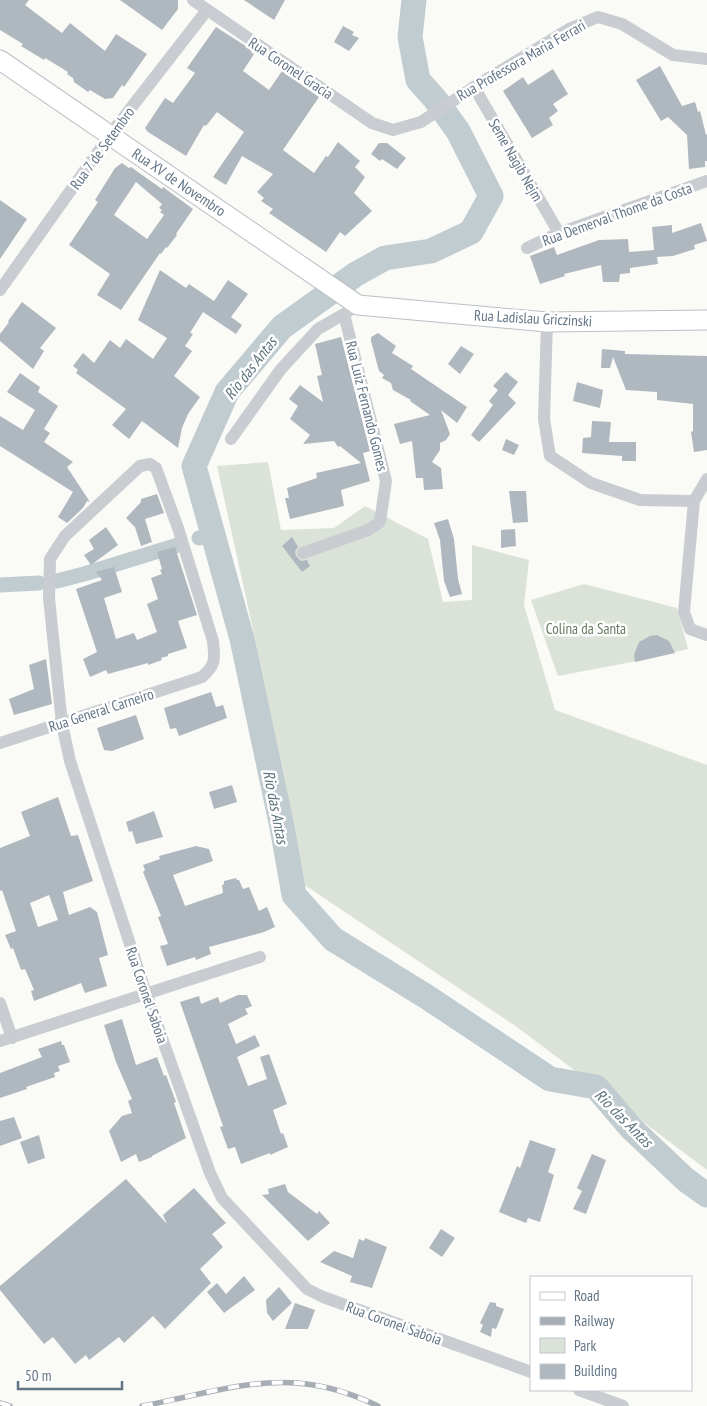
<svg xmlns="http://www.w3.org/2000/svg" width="707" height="1406" viewBox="0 0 707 1406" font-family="'PT Sans Narrow',sans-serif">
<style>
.green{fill:#dbe2d8}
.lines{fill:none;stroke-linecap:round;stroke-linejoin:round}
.canal{stroke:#c1ccd1;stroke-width:15}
.river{stroke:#c1ccd1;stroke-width:25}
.building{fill:#b0b8bf;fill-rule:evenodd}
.secondary-casing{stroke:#bbc0c5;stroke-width:21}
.minor{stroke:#c9cdd1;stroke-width:12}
.secondary{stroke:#fff;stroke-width:19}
.rail-casing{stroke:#a7adb4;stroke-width:5.5}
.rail{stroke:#fff;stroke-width:4;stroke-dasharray:11;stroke-linecap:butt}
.labels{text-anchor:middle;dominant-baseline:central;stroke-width:5;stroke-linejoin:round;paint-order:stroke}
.street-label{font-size:15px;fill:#627485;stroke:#fff}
.park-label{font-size:15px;fill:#667b62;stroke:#fff}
.water-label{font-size:16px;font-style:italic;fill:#5e747e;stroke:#fff}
</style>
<rect width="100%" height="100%" fill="#fafaf7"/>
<path class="green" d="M268 462 281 530 334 528 365 506 428 539 443 602 472 600V545L529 560 524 605 555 710 707 765V1170L517 1027 303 884 252 625 217 466Z
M584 584 677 608 688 649 637 661 558 676 531 600Z"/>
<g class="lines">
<path class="canal" d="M199 538 213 534
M57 581 84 574 178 545
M0 585 39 583"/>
<path class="river" d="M414 0 410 37 418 80 435 99 458 131 491 196 471 232 431 251 385 258 356 274 282 327 227 392 194 466 242 639 282 827 294 895 333 939 427 997 550 1079 596 1087 632 1129 686 1180 707 1195"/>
</g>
<path class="building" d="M0 0H29L25 5 62 33 70 23 105 51 116 34 147 54 124 87 122 85 113 98 105 99 90 90 88 92 74 82 73 78 67 74 68 72 45 58 44 60 21 46 23 44 0 30Z
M120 0H178V9L162 30Z
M244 0H285L274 20Z
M343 26 354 32 352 35 359 38 349 51 334 42Z
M216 27 252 50 251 52 254 54 243 71 269 90 282 71 319 97 283 150 314 173 326 156 328 157 338 142 360 161 355 167 365 177 354 193 372 211 345 236 340 232 326 252 269 213 273 209 261 201 264 198 257 192 273 174 242 156 226 185 213 177 244 132 217 112 206 126 204 125 186 156 148 132 145 128 165 98 173 103 195 73 187 68Z
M660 66 682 106 695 102 698 112 700 111 706 135 707 134V161H705V167L689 169 687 135 668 117 661 121 636 80Z
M553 69 568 94 553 104 558 111 549 118 553 125 532 138 503 91 523 77 528 85Z
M379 143H387L406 158 397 169 382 159 380 161 371 154Z
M122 163 129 168 131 167 162 189 163 187 193 209 176 234 177 235 167 248 166 247 161 254 160 253 121 310 97 295 110 274 69 245 98 202 95 200 115 168ZM136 182 162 204 159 208 162 210 160 212 164 215 147 239 114 215Z
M0 200 27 219 0 259Z
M701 223 707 241 694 245 695 249 673 256 657 257 658 264 630 268V273L620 274 619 282H603L601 265 564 274 565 276 540 284 530 256 554 247 557 255 599 240 628 239 629 252 654 250 652 227 672 225V233Z
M160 270 186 288 189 284 214 301 228 280 248 294 231 317 242 325 236 334 203 312 190 333 193 334 185 346 192 351 174 376 200 397 188 414 182 428 178 448 142 421 129 439 112 425 126 409 76 373 78 370 73 366 83 353 94 363 110 340 120 348 126 339 153 359 167 338 138 320Z
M22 302 56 328 40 348 44 351 33 369 0 341V334L9 322 8 321Z
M378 333 396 346 392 353 413 366 411 369 467 407 457 423 441 410 450 434 446 440 440 443V450L432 462 441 468 443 489 424 490 423 478H416L412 441 400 444 394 424 430 415 410 401 411 400 393 390 391 383 382 378 384 375 379 371 371 341V337Z
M341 337 370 451 363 453 370 481 341 490 344 506 290 519 285 498H289L287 488 317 478 316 473 361 463 340 446 338 447 334 441 303 444 310 435 290 419 298 406 289 399 300 385 323 402 317 376 322 375 315 344Z
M461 346 474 354 460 374 448 364Z
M602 349 625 351V354L707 356V450L694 452 691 432 693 431V404L657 400V392L626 390 613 357 610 368H601Z
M506 372 518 382 508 395 516 403 479 442 471 435 493 405 489 401 498 390 493 386Z
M20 373 40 387 38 392 58 406 44 429 50 433 44 442 73 462 67 467 90 502 87 501 83 508 67 523 58 517 73 492 0 446V416L23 430 35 410 7 392Z
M577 382 603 390 600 408 573 401Z
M592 421 611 422 609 442H636V461H622V456L582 453 583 438 591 437Z
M506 439 519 445 514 455 502 450Z
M509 491H526L528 522 513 523Z
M157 494 164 513 145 519 152 542 141 546 135 527 126 518 141 502V499Z
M448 519 454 539 458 579 462 594 450 597 444 581 440 540 434 523Z
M106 527 118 545 91 565 84 555 94 549 89 540Z
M515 529 516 546 501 548V530Z
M292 537 298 547 295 551 296 556 301 561 307 560 310 566 302 572 282 546Z
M175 547 197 615 178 621 187 648 168 654V656L161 658 162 660 148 665V663L108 674 106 670 90 677 83 659 97 652 76 589 102 580 96 572 114 567 122 592 104 598 116 639 134 633 137 640 157 632 147 604 158 599 151 578 162 574 160 570 162 569 157 552Z
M657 635 669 641 675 653 635 662 634 655 639 642 650 636Z
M46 659 52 704 14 715 9 699 34 689 29 665Z
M211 692 216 707 223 705 227 718 179 736 176 728 170 729 164 708Z
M136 715 144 739 112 751 104 750 97 728Z
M232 785 237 802 214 809 209 792Z
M58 797 71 836 78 835 93 881 63 892 69 915 90 907 97 912 108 955 99 958 107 986 85 993 81 983 34 1001 31 991 34 990 25 969 21 970 13 948 11 949 5 935 16 931 2 890 0 891V848L30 836 21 812ZM49 895 58 920 38 927 30 903Z
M154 811 163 837 136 844 132 831 129 832 126 822Z
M196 846 209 849 213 861 173 875 185 906 223 893 222 885 224 884V881L236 878 237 880H239L243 889 249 887 259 911 267 907 275 927 264 932 209 947 211 954 196 960 195 957 167 966 160 946 168 944 158 917 161 916 143 872 145 870 143 865 160 859 159 856Z
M238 995H247L252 1006 245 1009 248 1014 228 1024 236 1044 255 1035 260 1046 237 1057 248 1086 267 1079 260 1057 269 1054 287 1104 273 1110 281 1134 283 1133 288 1147 270 1155V1153L241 1164 235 1147 228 1149 220 1127 223 1126 180 1002 199 996 201 1004 218 997 220 1003Z
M122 1019 136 1065 157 1057 164 1076 166 1075 176 1102 174 1103 186 1138 152 1156V1157L139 1162 136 1154 121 1162 109 1131 122 1116 132 1113 128 1101 132 1099 116 1062 104 1025Z
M61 1041 62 1045H64L70 1062 58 1066 60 1071 54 1073 55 1077 26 1087 27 1089 0 1098V1073L42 1057 38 1049Z
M14 1117 22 1138 0 1146V1121Z
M39 1135 45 1158 28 1164 20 1142Z
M530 1140 556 1149 548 1172 554 1175 540 1222 528 1218 526 1223 499 1212 517 1166 520 1168Z
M592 1154 606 1160 586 1214 573 1209 582 1191 577 1188Z
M126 1179 167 1224 163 1215 194 1188 226 1223 212 1234 223 1247 200 1269 211 1283 165 1329 153 1316 124 1343 119 1337 89 1360 86 1355 75 1364 53 1337 44 1344 0 1290V1286Z
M285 1184 288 1192 317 1214 319 1211 330 1223 308 1241 262 1195 269 1194 268 1189Z
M441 1229 455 1238 442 1257 429 1248Z
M365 1238 387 1247 372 1288 350 1282 352 1276 320 1262 334 1251 353 1258 359 1239 364 1241Z
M244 1276 255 1290 224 1313 207 1292 217 1283 226 1294Z
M279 1287 292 1303 273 1321 267 1313 266 1300Z
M490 1302 496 1303V1306L504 1309 496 1329 492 1328 491 1337 480 1332 483 1325 480 1323Z
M295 1303 315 1310 308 1329H285Z"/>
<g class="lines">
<defs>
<path id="secondary" d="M0 60 358 305 547 322 707 320"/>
</defs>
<use href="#secondary" class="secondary-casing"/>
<path class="minor" d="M193 0 372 123 393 130 421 122 474 87 571 28 598 17 622 24 673 55 707 59
M474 87 559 233
M527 248 559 233 707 181
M0 290 110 135 207 10
M547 322 544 419 550 456 591 483 640 500 694 501
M231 439 281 369 318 329 344 314
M707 479 694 501 684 612 690 629 707 635
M303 553 368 530 380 522 386 481 344 314 358 305
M0 743 202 677C216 665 215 659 213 641L178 528 156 468 150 464 140 466 65 536 50 559 49 598 62 724 70 761 146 993 210 1173 222 1198 307 1289 323 1297 531 1372
M0 1003 12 1038
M0 1041 260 957
M579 1390 623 1406"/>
<use href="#secondary" class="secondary"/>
<defs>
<path id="rail" d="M0 1403 10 1406
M142 1406C193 1397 246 1379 297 1383 325 1385 353 1394 378 1406"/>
</defs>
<use href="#rail" class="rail-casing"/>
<use href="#rail" class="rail"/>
</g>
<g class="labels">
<g class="street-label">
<text transform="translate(521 60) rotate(-30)">Rua Professora Maria Ferrari</text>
<text transform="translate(291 68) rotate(34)">Rua Coronel Gracia</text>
<text transform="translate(102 148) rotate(-54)">Rua 7 de Setembro</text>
<text transform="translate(516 160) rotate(60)">Seme Nagib Nejm</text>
<text transform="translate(179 182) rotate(34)">Rua XV de Novembro</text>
<text transform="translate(617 214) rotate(-20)">Rua Demerval Thome da Costa</text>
<text transform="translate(533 318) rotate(3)">Rua Ladislau Griczinski</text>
<text transform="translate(367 406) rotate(76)">Rua Luiz Fernando Gomes</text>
<text transform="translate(101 710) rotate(-18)">Rua General Carneiro</text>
<text transform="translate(147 995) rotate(71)">Rua Coronel Saboia</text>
<text transform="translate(394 1323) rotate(20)">Rua Coronel Saboia</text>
</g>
<g class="park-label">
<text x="586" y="628">Colina da Santa</text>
</g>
<g class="water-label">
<text transform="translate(250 368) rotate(-52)">Rio das Antas</text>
<text transform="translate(276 807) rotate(79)">Rio das Antas</text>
<text transform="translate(624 1118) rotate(45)">Rio das Antas</text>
</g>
</g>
<rect x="530" y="1276" width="162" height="115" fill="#ffffff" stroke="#c0c7ce"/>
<rect x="540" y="1292" width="25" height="8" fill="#ffffff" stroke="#c0c7ce"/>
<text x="574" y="1301" font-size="15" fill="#627485">Road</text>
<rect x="540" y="1317" width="25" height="8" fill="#a7adb4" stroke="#c0c7ce"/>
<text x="574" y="1326" font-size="15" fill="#627485">Railway</text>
<rect x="540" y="1338" width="25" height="15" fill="#dbe2d8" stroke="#c0c7ce"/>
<text x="574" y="1351" font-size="15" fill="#627485">Park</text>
<rect x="540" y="1364" width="25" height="15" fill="#b0b8bf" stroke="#c0c7ce"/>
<text x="574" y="1376" font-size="15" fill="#627485">Building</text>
<path d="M18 1381v8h104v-8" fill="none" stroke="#627485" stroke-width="2.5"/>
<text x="25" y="1381" font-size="15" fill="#627485" stroke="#ffffff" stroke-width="4" paint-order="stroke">50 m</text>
</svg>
